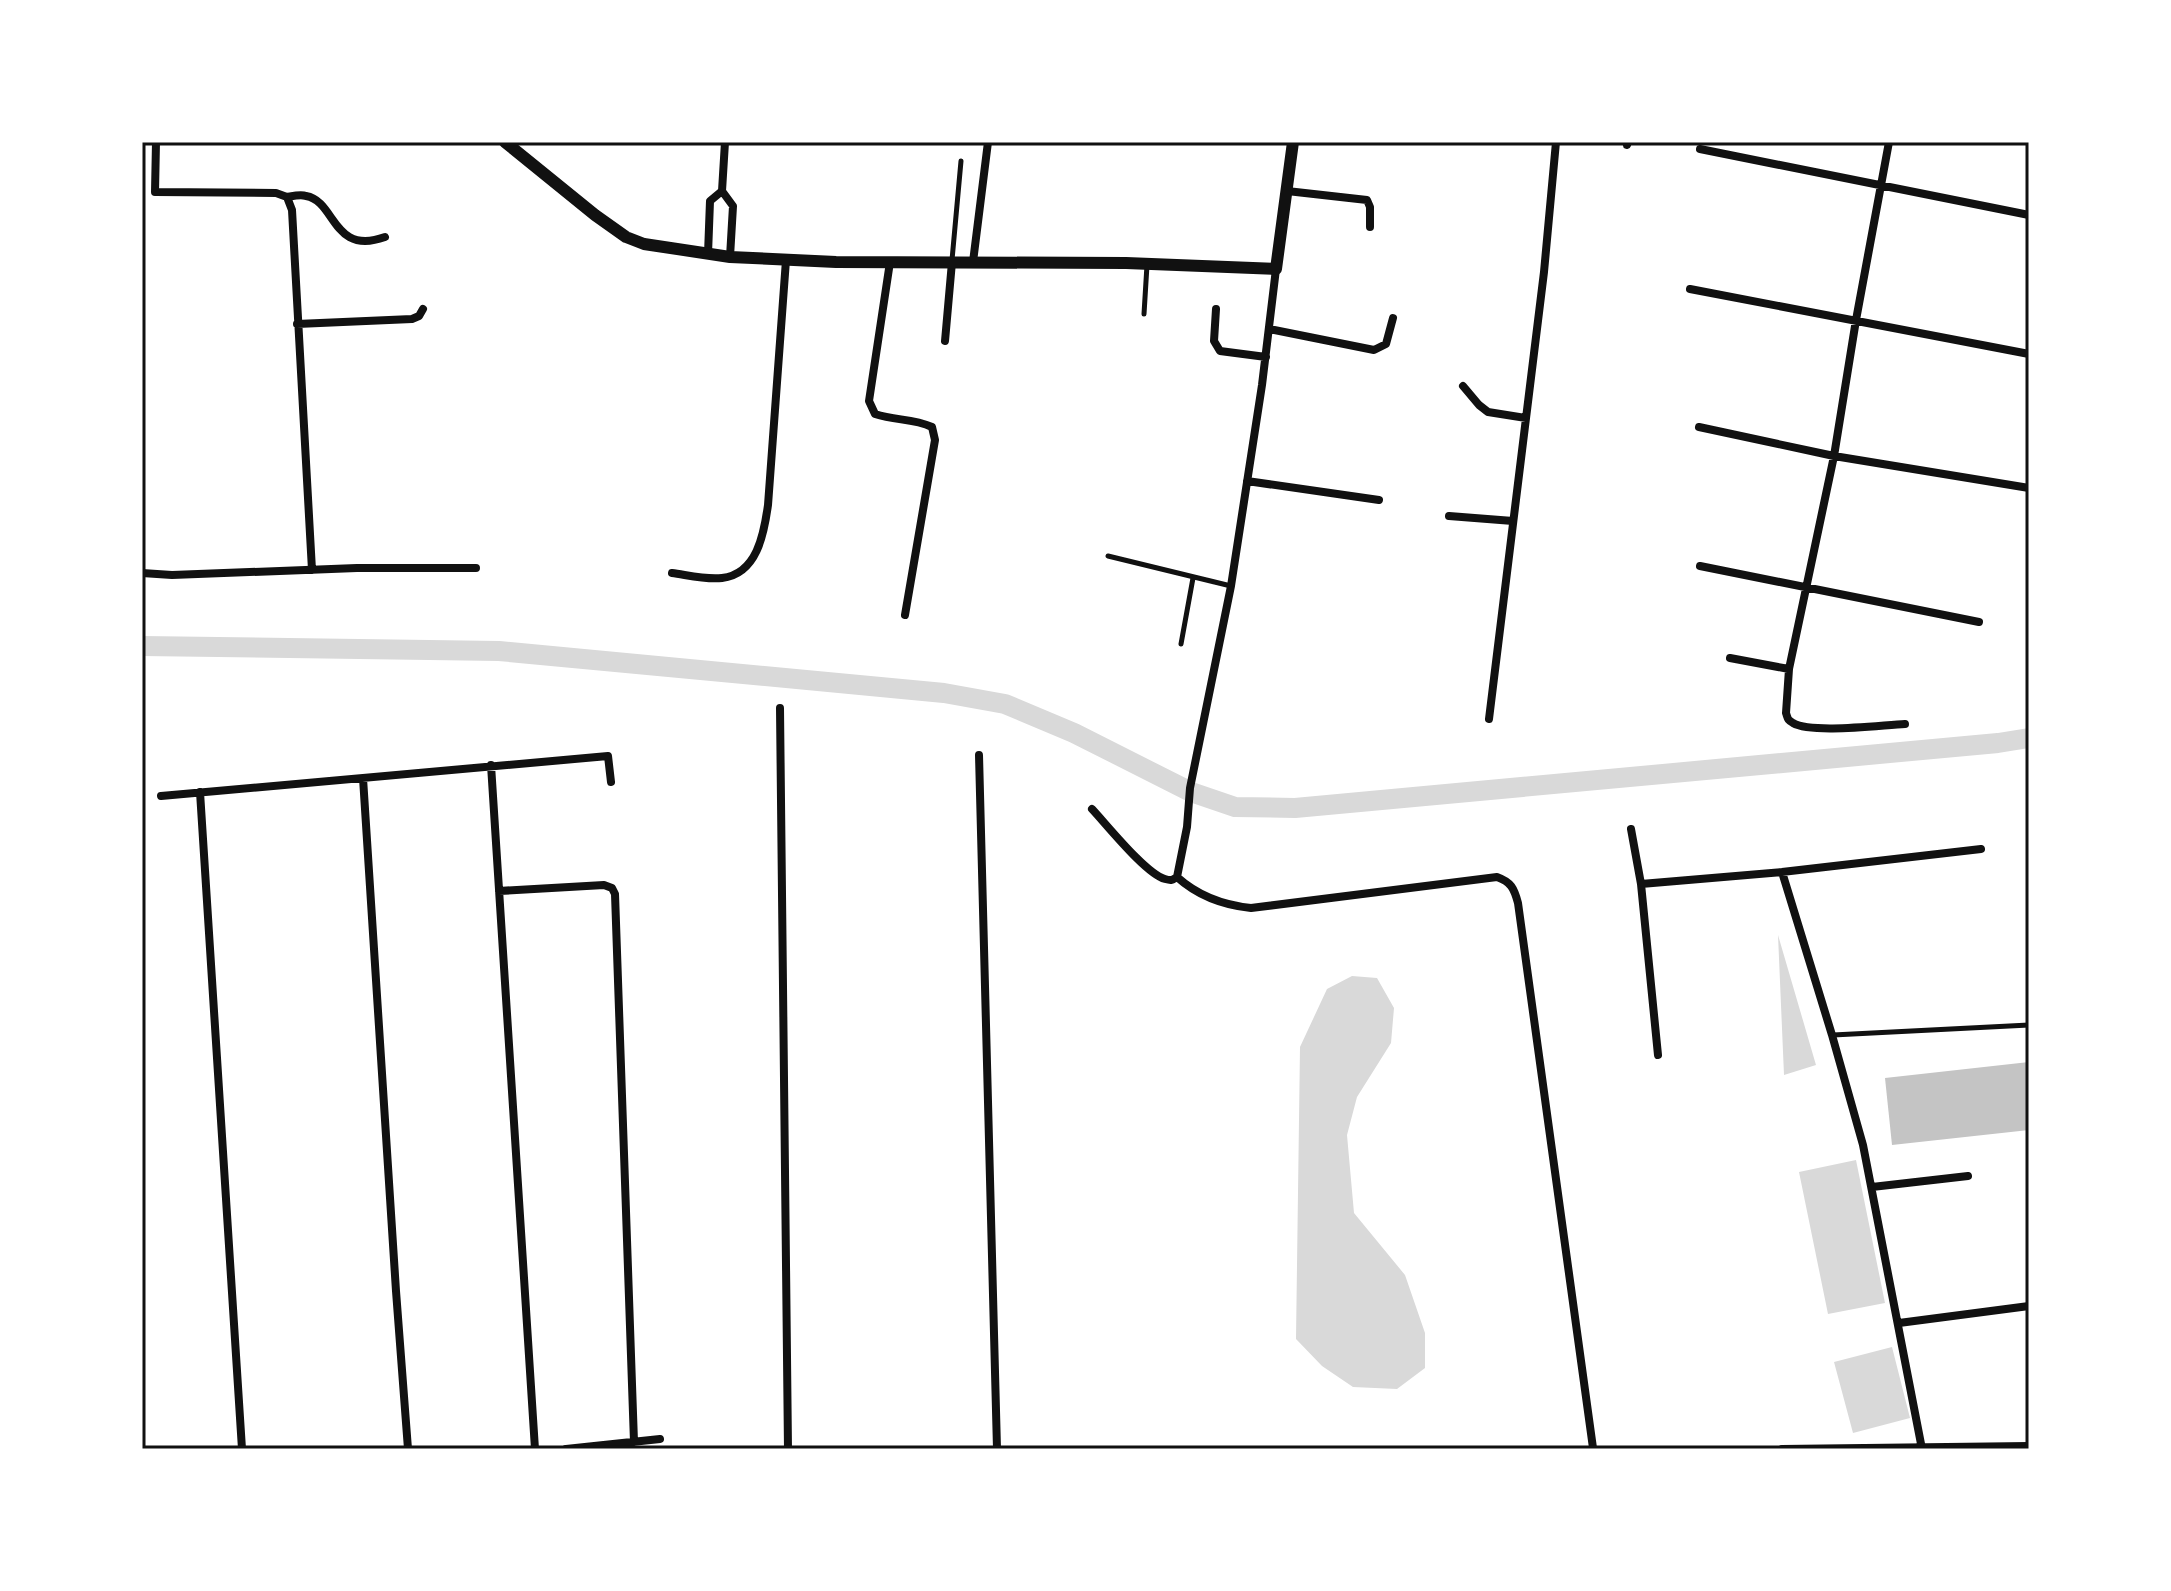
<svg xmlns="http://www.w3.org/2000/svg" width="2171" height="1591" viewBox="0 0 2171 1591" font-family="'Source Sans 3',sans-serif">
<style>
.water{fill:#d9d9d9}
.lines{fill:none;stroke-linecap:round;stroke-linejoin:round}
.canal{stroke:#d9d9d9;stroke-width:20}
.building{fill:#c4c4c4}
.service{stroke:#111;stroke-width:5}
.minor{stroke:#111;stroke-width:8}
.tertiary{stroke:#111;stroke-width:12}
.neatline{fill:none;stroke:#111;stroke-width:3}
</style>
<rect width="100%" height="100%" fill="#fff"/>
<path class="water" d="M1778 935 1816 1065 1784 1075Z
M1352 976 1377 978 1394 1008 1391 1043 1357 1097 1347 1135 1354 1213 1405 1275 1425 1333V1368L1397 1389 1353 1387 1322 1366 1296 1339 1300 1047 1327 989Z
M1856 1160 1885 1303 1828 1314 1799 1172Z
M1892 1347 1910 1418 1853 1433 1834 1362Z"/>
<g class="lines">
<path class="canal" d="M142 646 499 651 944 693 1005 704 1074 733 1191 792 1235 807 1295 808 1998 743 2029 738"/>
</g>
<path class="building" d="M2029 1062V1130L1892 1145 1885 1078Z"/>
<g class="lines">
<path class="service" d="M952 260 961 161
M1144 314 1147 265
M1108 556 1231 586
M1181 644 1193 578
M1833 1035 2029 1025"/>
<path class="minor" d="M156 142 155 192 276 193 287 197 292 210 312 570
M725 142 722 191 733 206 730 257
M1889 142 1856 320 1834 456 1789 669 1786 713C1788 719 1787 719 1793 723 1812 734 1881 725 1905 724
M1627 145 1628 142
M1700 149 2029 215
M1287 191 1367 200 1370 207V227
M287 197C293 196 301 194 306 196 336 201 332 256 385 237
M708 254 710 201 722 191
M890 262 869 401 875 414C896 421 912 418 932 427L935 440 905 615
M973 262 988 142
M1690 289 2029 354
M1216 309 1214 341 1220 351 1266 357
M297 324 412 319 419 316 423 309
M1269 329 1374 350 1386 344 1393 318
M945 341 952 262
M1463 386 1479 405 1488 412 1526 418
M1699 427 1834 456 2029 488
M1247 481 1379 500
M1449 516 1513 521
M1700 566 1979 622
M142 573 172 575 357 568H476
M672 573C687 575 706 580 722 578 757 574 764 534 768 505L786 260
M1730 658 1789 669
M780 708 788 1449
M1489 719 1544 272 1556 142
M979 755 997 1449
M491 765 535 1449
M363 778 396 1291 408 1449
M200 792 242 1449
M161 796 608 756 611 782
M1092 809C1107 825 1146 874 1165 879 1172 881 1172 880 1177 877L1187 827 1190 788 1231 586 1262 385 1276 269
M1631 829 1641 884 1658 1055
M1782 872 1832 1035 1863 1145 1922 1449
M1177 877C1198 896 1222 905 1251 908L1497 877C1511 882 1514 888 1518 903L1593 1448
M1641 884 1782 872 1981 849
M499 891 604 885 612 888 615 894 634 1442
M1872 1187 1968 1176
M1899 1323 2029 1306
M566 1449 660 1439
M1782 1449 2029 1446"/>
<path class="tertiary" d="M505 142 595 215 626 237 644 244 730 257 836 262 1126 263 1276 269 1293 142"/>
</g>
<rect width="2171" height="1591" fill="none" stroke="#ffffff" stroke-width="288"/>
<rect x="144" y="144" width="1883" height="1303" class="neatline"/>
</svg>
